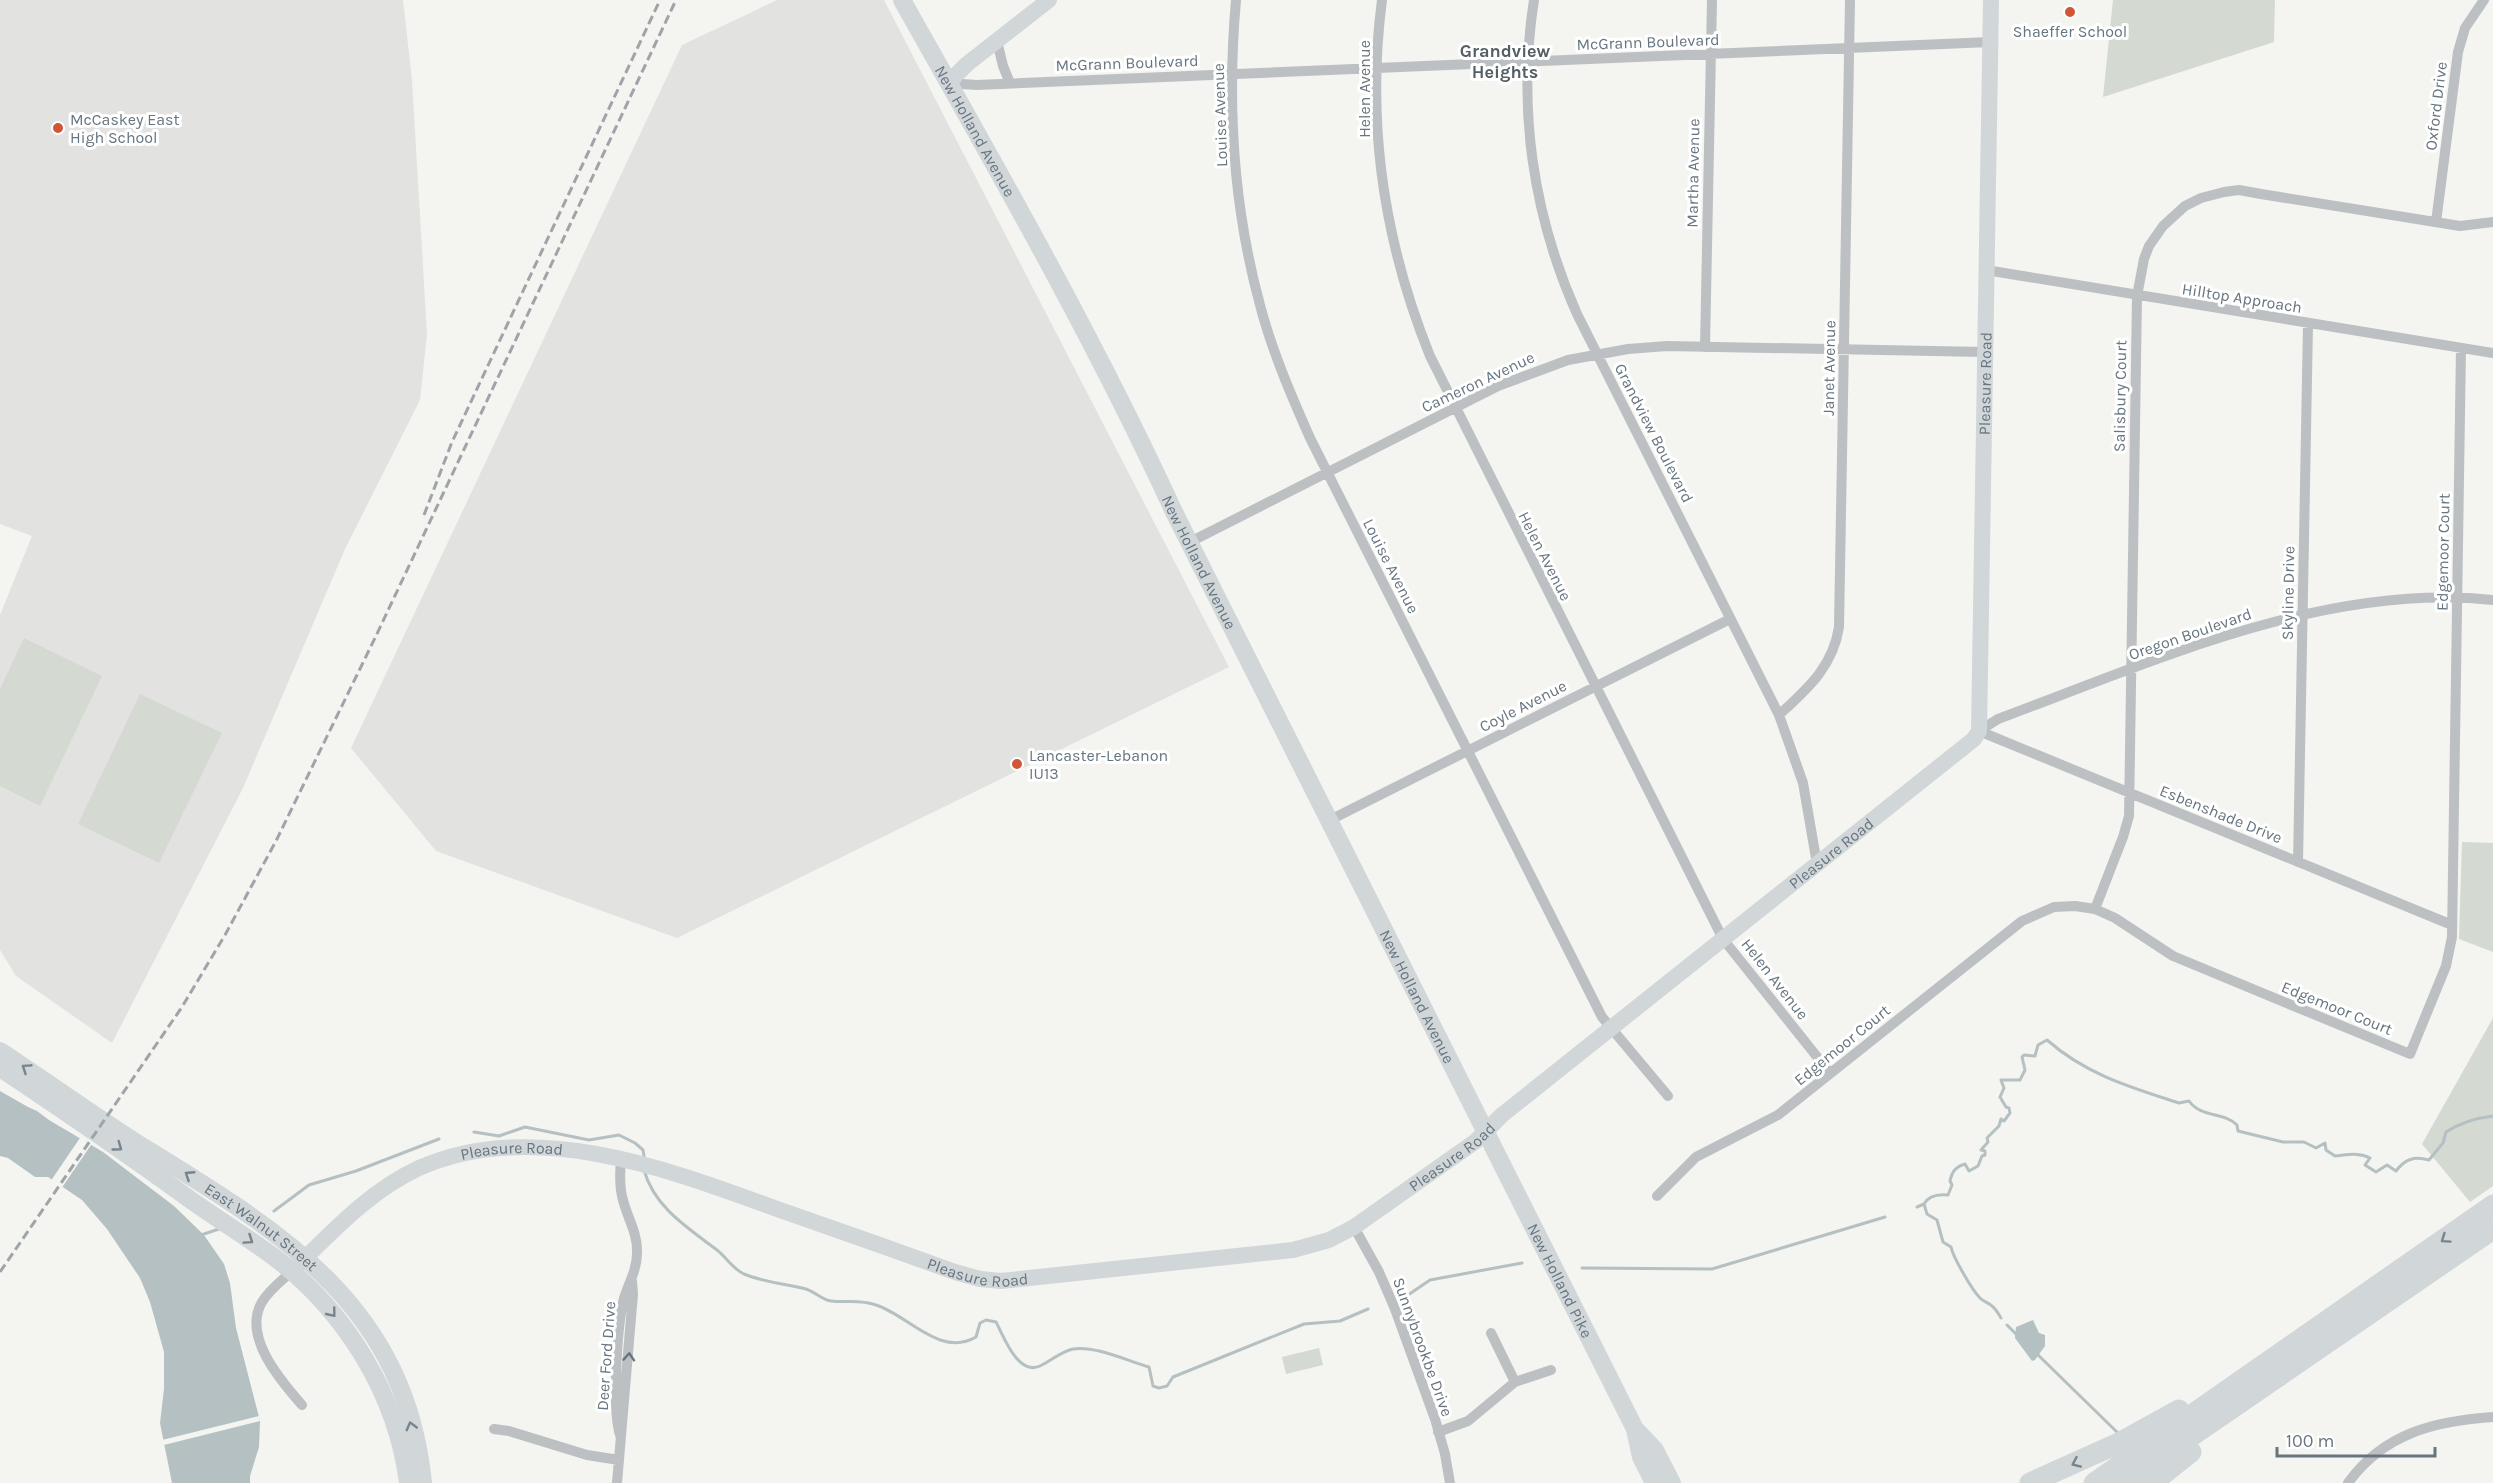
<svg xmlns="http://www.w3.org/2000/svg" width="2493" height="1483" viewBox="0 0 2493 1483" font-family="Karla,sans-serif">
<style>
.built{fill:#e2e3e1}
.green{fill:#d4d9d1}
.water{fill:#b5c0c3}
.pier{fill:#f4f4f1}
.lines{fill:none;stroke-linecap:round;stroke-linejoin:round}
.stream{stroke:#b5c0c3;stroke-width:3}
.street{stroke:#bcc0c3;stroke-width:10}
.secondary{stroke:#d1d6d9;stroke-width:16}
.primary{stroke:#d1d6d9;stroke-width:18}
.highway{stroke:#d1d6d9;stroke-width:21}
.rail{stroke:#9ea4a8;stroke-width:3;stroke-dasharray:9 4.5;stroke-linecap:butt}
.oneway{stroke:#76848c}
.oneway2{stroke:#66757f}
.poi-dot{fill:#d05635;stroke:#fff;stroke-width:2}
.labels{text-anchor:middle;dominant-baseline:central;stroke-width:6;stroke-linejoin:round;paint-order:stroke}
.poi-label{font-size:16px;fill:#66757f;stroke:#fff;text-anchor:start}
.street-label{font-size:16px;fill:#66757f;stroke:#fff}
.neighbourhood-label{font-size:18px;font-weight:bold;fill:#535e65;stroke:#fff}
</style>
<rect width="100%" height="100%" fill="#f4f4f1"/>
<path class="built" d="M0 0H403L412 80 427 334 420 400 345 549 243 788 112 1043 16 976 0 950V615L32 536 0 524Z
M777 0H884L1229 667 677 938 436 851 351 748 682 45Z"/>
<path class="green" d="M2113 0H2275L2274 42 2103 97Z
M24 638 102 676 40 806 0 786V689Z
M140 694 222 733 159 863 78 824Z
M2462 842 2493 843V952L2459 939Z
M2493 1018V1186L2470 1202 2422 1144Z
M1319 1348 1323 1365 1286 1374 1282 1357Z"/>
<path class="water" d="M0 1091 28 1107 37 1111 49 1120 103 1152 174 1206 204 1235 224 1264 230 1283 236 1328 260 1421 259 1447 250 1476V1483H172L160 1423 164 1389V1352L150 1302 140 1278 107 1229 82 1200 48 1177H35L8 1158 0 1156Z
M2033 1320 2039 1333 2045 1335V1346L2035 1360 2032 1361 2015 1338 2016 1327Z"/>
<path class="pier" d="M82 1135 93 1142 61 1189 50 1182Z
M259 1416 260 1421 164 1445 162 1440Z"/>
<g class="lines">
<path class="stream" d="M474 1132 499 1136 525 1127 589 1140 619 1135 635 1143 643 1150 644 1156
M644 1170C654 1207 688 1228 717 1250 726 1257 733 1269 744 1274 763 1282 786 1284 806 1289 815 1292 823 1300 831 1301 847 1303 859 1299 876 1305 908 1315 940 1358 976 1337L980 1323 986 1320 996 1322C1004 1337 1018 1376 1040 1366 1051 1361 1060 1352 1073 1349 1094 1345 1128 1361 1149 1367L1153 1386 1159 1388 1167 1386 1173 1377 1304 1324 1340 1321 1368 1309
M1924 1204 1927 1214 1937 1220 1943 1242 1951 1247C1953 1257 1972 1290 1980 1298 1984 1302 1989 1303 1992 1306 1996 1309 1999 1315 2001 1318
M1917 1207 1924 1204C1929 1195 1938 1194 1948 1195L1952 1185 1950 1181C1952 1172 1955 1167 1965 1164L1969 1171 1978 1166 1982 1156 1985 1155V1151L1981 1150 1988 1142 1987 1138 1999 1126 2001 1119 2004 1121 2010 1113 2009 1108 2006 1107 2000 1097 2004 1088 2001 1080H2020L2025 1070 2022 1057 2024 1055 2035 1056 2038 1045 2047 1040C2087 1075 2130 1087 2179 1103L2189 1101C2201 1118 2225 1112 2237 1125L2238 1131 2283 1142H2304L2316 1148 2325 1143 2326 1150 2335 1156C2347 1155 2359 1152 2370 1158L2365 1165 2376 1172 2387 1165 2396 1171C2405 1159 2414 1156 2429 1160L2443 1143 2446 1132C2460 1123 2476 1118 2493 1116
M274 1211 309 1185 356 1171 439 1139
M201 1235 219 1229
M1582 1268 1712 1269 1885 1217
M1408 1295 1430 1280 1522 1263
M2007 1325 2018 1336
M2036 1353 2119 1434"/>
<path class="street" d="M1236 0C1227 102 1233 206 1260 305 1272 351 1291 395 1310 438L1602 1017 1668 1096
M1382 0C1366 122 1384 242 1430 356L1723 939 1830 1073
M1534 0C1517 108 1533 215 1577 314L1779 715 1803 783 1817 864
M997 41 1003 66 1010 83
M948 83 977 85 1990 42
M2436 222 2458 52 2465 28 2484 0
M1986 270 2493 353
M1705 347 1712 0
M1190 542 1498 386 1568 360 1628 349 1667 346 1985 352
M1779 715C1807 689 1833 667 1839 627L1850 0
M1979 731 1998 719C2152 662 2325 582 2493 600
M1979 731 2452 925
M1330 820 1730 619
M2298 862 2308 324
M2095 909 2123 837 2129 816 2137 296 2144 259 2149 246 2163 226 2185 206 2201 198 2224 192 2239 190 2261 194 2460 226 2493 222
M1657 1196 1696 1157 1778 1115 2022 921 2054 907 2075 906 2095 909 2115 918 2173 956 2410 1054 2446 966 2452 937 2461 348
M1354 1227 1379 1272 1395 1309 1435 1419 1445 1454 1450 1483
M291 1272C281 1281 269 1290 262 1302 242 1336 280 1380 302 1405
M1491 1333 1515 1382
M494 1429 509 1431 587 1455 619 1460
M1438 1432 1468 1421 1515 1382 1551 1370
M620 1435C612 1409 617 1330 623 1302 627 1285 637 1272 637 1253 638 1232 626 1216 622 1196 619 1183 620 1171 621 1159
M617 1483 633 1294 632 1281
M2348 1483C2384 1433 2435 1421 2493 1417"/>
<g class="secondary">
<path d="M948 83 967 64 1049 0"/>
<path id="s1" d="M296 1267C334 1230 371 1190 419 1168 534 1117 670 1170 780 1210 838 1230 897 1251 955 1272L980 1279 1001 1281 1293 1250 1329 1240 1354 1227 1476 1141 1502 1115 1974 739 1979 731 1991 0"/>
</g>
<g class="primary">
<path id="s2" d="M902 0C997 169 1093 336 1174 512L1635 1429 1641 1457 1654 1483"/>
<path id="s3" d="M0 1051C47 1082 93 1115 140 1145 279 1231 405 1303 423 1483"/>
<path d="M0 1068C63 1110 126 1153 188 1198 217 1219 249 1238 278 1260 347 1314 397 1395 408 1483"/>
<path d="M1636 1430 1655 1450 1672 1483"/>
</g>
<path class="highway" d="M2030 1483 2121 1442 2179 1410
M2094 1483 2493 1205
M2123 1483 2493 1229
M2152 1483 2191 1452"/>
<path class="rail" d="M424 515 452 442 660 0
M0 1272 182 1007 225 935 276 841 375 638 676 0"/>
</g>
<defs><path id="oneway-chevron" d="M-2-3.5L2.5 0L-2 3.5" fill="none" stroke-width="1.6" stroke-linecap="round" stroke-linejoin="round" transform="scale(1.5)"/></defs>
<g class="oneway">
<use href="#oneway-chevron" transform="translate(26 1068) rotate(-146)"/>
<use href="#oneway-chevron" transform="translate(118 1147) rotate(36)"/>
<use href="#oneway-chevron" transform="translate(189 1175) rotate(-147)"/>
<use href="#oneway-chevron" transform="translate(2445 1239) rotate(145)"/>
<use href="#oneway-chevron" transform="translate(249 1240) rotate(34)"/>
<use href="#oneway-chevron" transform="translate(332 1313) rotate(51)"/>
<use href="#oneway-chevron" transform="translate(411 1426) rotate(-105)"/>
<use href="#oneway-chevron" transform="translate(2076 1463) rotate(156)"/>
</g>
<use class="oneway2" href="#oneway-chevron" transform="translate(629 1357) rotate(-86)"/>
<g class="poi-dot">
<circle cx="2070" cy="12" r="6"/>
<circle cx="58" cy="128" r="6"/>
<circle cx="1017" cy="764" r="6"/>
</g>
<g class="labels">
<g class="poi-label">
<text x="2070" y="31" text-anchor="middle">Shaeffer School</text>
<text x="70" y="119">McCaskey East<tspan x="70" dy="18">High School</tspan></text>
<text x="1029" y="755">Lancaster-Lebanon<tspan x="1029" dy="18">IU13</tspan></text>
</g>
<g class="street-label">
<text transform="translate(1648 42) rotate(-2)">McGrann Boulevard</text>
<text transform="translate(1127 63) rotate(-2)">McGrann Boulevard</text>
<text transform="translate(1364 89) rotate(-90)">Helen Avenue</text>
<text transform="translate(2436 106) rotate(-83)">Oxford Drive</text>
<text transform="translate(1220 115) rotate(-92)">Louise Avenue</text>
<text stroke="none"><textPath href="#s2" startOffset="150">New Holland Avenue</textPath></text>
<text transform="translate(1693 173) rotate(-89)">Martha Avenue</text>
<text transform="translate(2242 298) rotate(9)">Hilltop Approach</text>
<text transform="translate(1829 368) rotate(-89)">Janet Avenue</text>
<text transform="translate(1478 382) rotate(-25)">Cameron Avenue</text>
<text stroke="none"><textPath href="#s1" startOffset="2270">Pleasure Road</textPath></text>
<text transform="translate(2120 396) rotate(-89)">Salisbury Court</text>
<text transform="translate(1654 433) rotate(63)">Grandview Boulevard</text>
<text transform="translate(2443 552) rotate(-89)">Edgemoor Court</text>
<text transform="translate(1545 556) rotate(63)">Helen Avenue</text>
<text stroke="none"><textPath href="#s2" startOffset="636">New Holland Avenue</textPath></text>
<text transform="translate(1391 566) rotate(63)">Louise Avenue</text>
<text transform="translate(2288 593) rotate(-89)">Skyline Drive</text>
<text transform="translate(2190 634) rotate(-19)">Oregon Boulevard</text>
<text transform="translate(1523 706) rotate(-27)">Coyle Avenue</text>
<text transform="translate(2221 814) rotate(22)">Esbenshade Drive</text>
<text stroke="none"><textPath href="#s1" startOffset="1730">Pleasure Road</textPath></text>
<text transform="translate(1775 979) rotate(52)">Helen Avenue</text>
<text stroke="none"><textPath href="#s2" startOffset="1122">New Holland Avenue</textPath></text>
<text transform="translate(2337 1008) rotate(22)">Edgemoor Court</text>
<text transform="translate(1842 1045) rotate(-39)">Edgemoor Court</text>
<text stroke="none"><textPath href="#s1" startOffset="254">Pleasure Road</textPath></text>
<text stroke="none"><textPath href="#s1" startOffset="1244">Pleasure Road</textPath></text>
<text stroke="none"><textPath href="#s3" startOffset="315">East Walnut Street</textPath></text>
<text stroke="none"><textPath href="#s1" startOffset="740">Pleasure Road</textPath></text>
<text stroke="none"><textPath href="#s2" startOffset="1440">New Holland Pike</textPath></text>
<text transform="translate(1423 1347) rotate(70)">Sunnybrookbe Drive</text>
<text transform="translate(606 1356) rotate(-86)">Deer Ford Drive</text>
</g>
<g class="neighbourhood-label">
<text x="1505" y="51">Grandview<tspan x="1505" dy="21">Heights</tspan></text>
</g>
</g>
<path d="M2277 1447v9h158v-9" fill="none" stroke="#66757f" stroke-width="3"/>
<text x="2286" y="1447" font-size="18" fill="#66757f" stroke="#ffffff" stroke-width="4.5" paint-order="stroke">100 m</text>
</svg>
